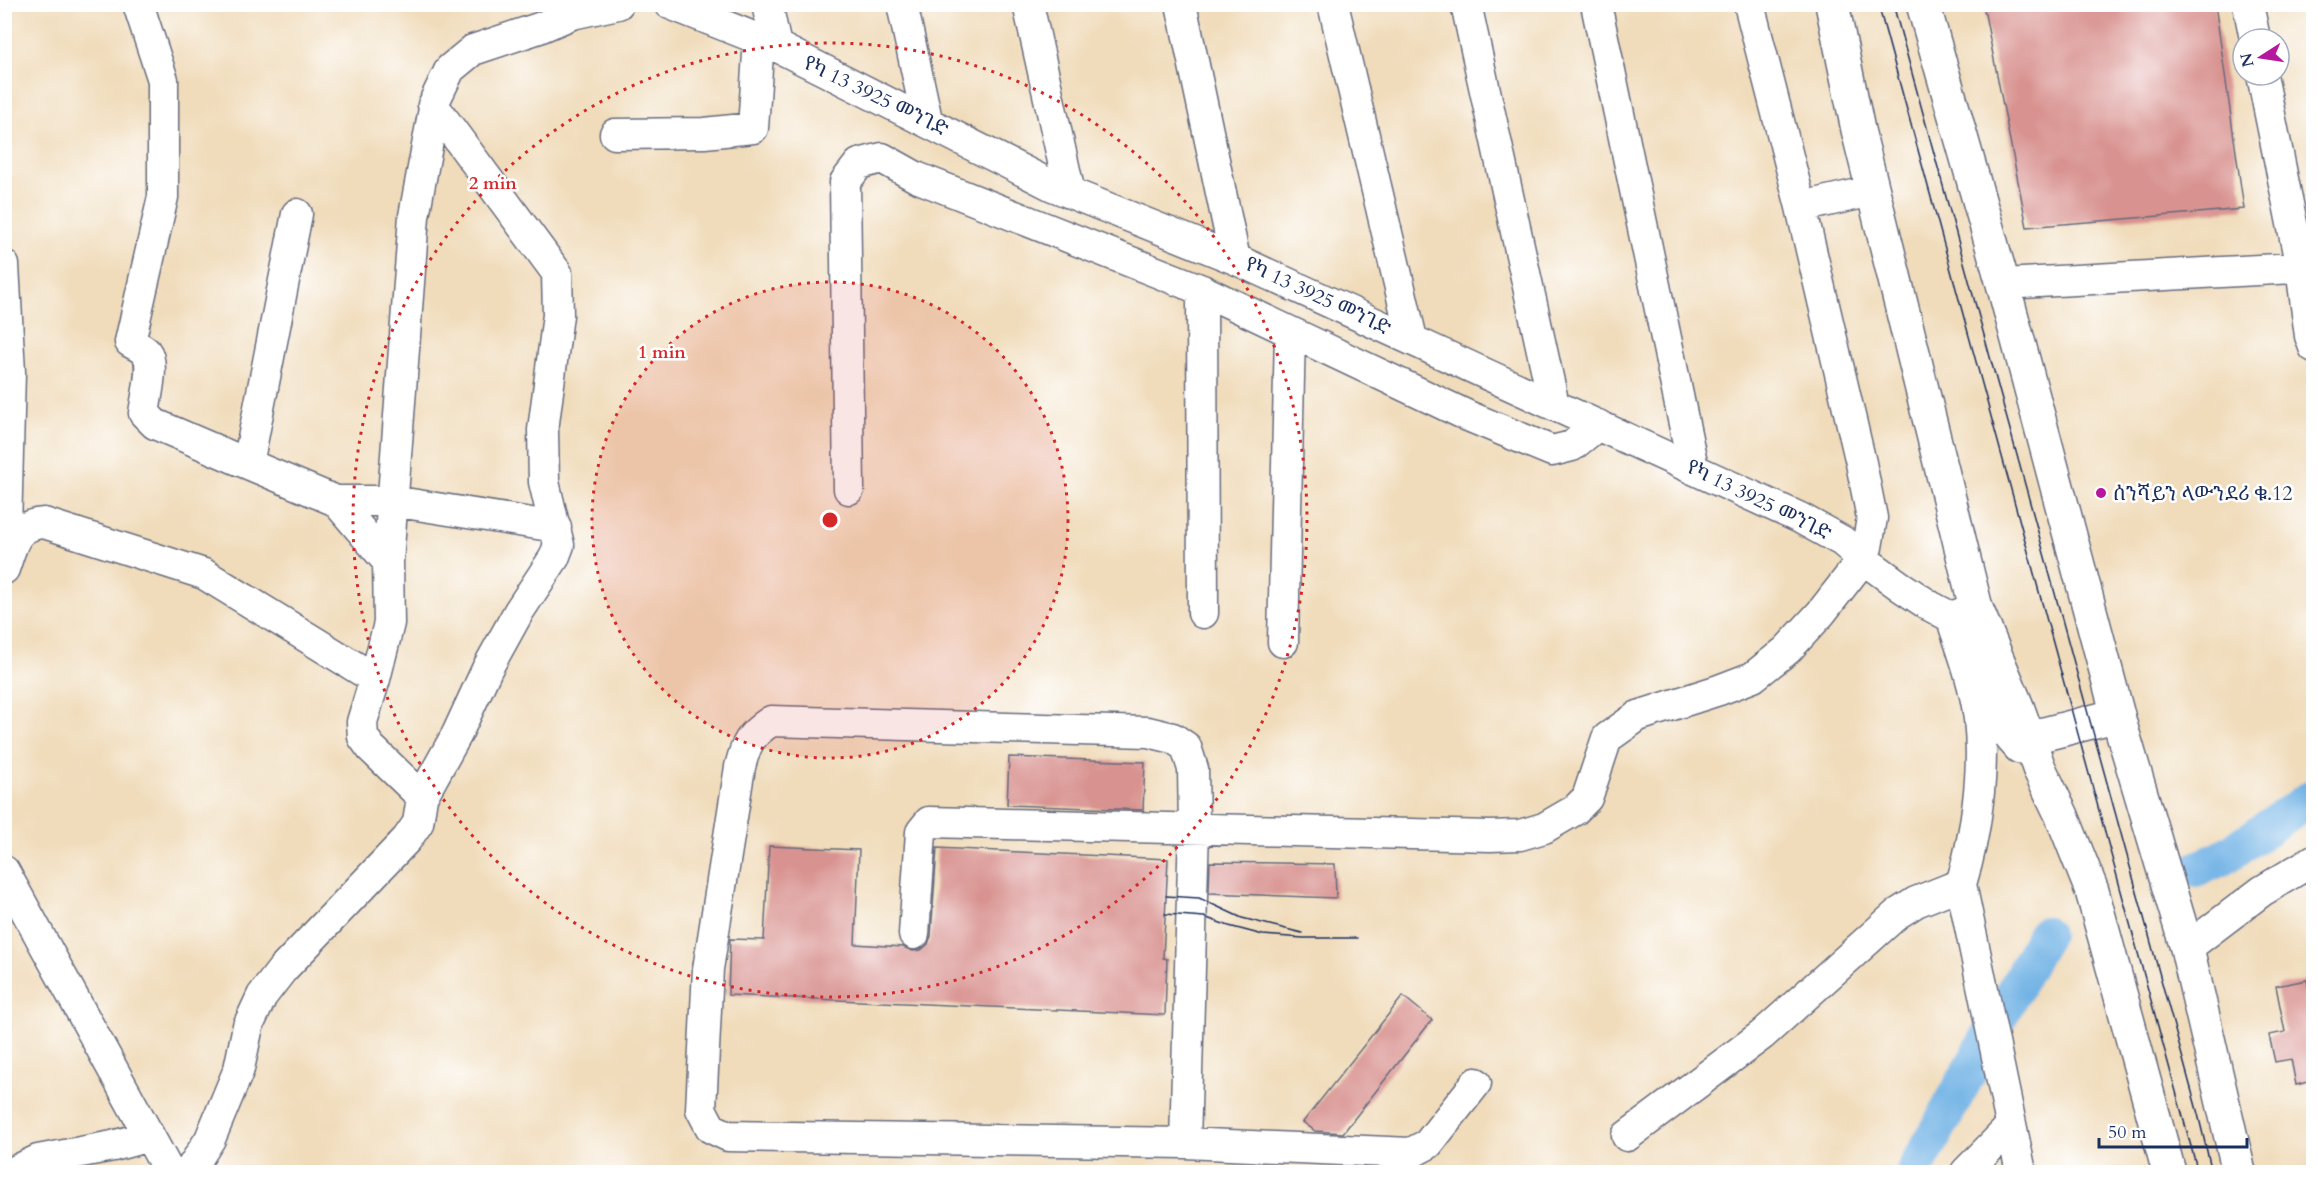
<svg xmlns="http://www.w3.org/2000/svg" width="2318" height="1177" viewBox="0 0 2318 1177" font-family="Cardo,'Noto Serif Ethiopic',serif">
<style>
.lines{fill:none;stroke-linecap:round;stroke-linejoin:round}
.river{stroke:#71b2e5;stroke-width:36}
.building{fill:#d8928f}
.minor-casing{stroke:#666b7e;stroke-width:33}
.major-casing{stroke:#666b7e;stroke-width:36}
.minor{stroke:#fff;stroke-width:30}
.major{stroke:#fff;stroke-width:33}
.tram{stroke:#1b2f5e;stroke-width:1.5}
.ring{fill:none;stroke:#d62828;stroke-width:3;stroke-dasharray:3 6}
.poi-dot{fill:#b5179e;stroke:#fff;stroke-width:2}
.labels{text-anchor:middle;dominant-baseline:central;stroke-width:5;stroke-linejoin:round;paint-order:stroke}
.street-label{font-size:20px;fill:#1b2f5e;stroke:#fff}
.poi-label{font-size:20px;fill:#1b2f5e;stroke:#fff;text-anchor:start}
.centre{fill:#d62828;stroke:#fff;stroke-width:3}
.ring-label{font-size:18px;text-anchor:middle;font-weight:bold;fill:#d62828;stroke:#fff;stroke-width:5;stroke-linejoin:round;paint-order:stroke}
</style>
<rect width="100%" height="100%" fill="#fff"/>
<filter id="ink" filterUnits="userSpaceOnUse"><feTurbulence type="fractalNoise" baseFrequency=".0167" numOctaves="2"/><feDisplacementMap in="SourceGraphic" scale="12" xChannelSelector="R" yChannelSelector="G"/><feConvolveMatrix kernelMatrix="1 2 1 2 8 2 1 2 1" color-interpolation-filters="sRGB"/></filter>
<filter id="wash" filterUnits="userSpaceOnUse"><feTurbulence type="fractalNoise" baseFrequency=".008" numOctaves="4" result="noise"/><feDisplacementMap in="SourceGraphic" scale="24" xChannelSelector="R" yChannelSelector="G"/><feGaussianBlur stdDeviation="1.35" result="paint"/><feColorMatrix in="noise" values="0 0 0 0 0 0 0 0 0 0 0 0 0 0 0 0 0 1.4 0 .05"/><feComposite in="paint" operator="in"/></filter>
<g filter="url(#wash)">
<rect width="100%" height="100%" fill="#f0dbba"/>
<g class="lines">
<path class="river" d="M2197 869 2223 858 2314 796
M1914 1172 2045 934"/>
</g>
<g id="blocks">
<path class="building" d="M1983 4H2215L2244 209 2027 227Z
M1009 757 1145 762 1143 810 1007 805Z
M769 846 859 850 855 944 903 947 913 951 921 950 928 944 931 936 937 848 1168 859 1163 958 1167 959 1165 1015 728 995 730 939 764 940Z
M1210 862 1335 864 1336 898 1209 893Z
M2307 980 2313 1010V1081L2296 1085 2291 1059 2275 1062 2269 1035 2285 1032 2276 986Z
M1403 996 1432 1020 1343 1133 1315 1131 1303 1122Z"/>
</g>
</g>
<g filter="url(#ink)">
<use href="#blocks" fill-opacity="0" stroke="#666b7e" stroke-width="1.5"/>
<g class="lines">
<defs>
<path id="minor" d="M138 4 163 80V197L130 342C135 345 142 348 146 352 155 363 146 399 144 413L155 424 248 464
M670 4 776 46 1053 186 1235 259 1800 518 1842 541 1863 559 1900 586 1930 606 1951 617
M767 4 776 46
M902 4 927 120
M1028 4 1070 193
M1181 4 1235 259
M1333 4 1412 339
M1466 4 1554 405
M1596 4 1693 467
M2248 4 2255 39
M2262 75 2301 268 2310 336 2314 347
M615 134 704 133 753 128 759 39
M1801 207 1872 191
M297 214 248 464 336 501 388 562 414 216 436 98 450 69 473 50 539 28 572 14 618 4
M4 265 10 372 6 530
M2003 284 2314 267
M1202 290 1203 613
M849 489 845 182 859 164 882 158 916 177 1202 290 1468 416 1552 451 1572 446 1598 425
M336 501H392L556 527
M4 569C13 544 14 525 44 523L204 574 375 679 389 623 388 562
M1970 610 1951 617C1962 650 1975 685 1979 719 1985 770 1976 836 1961 884L2021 1172
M1283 642 1290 332
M422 797 457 734 487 669 519 611 554 558 559 545 544 482 543 430 558 315 557 273 433 105
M4 871 169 1172
M914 934 921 832 929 822 1490 836 1520 835 1544 828 1575 810 1587 798 1607 738 1638 716 1719 690 1753 677 1787 650 1821 613 1863 559 1867 547 1872 518 1861 463 1801 207 1749 4
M2187 948 2262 891 2314 860
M1627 1136 1762 1035 1897 914 1916 902 1961 884
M1185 1143 1194 827 1193 769 1186 747 1173 738 1148 732 771 721C750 735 746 743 740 767L708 969 701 1109 711 1128 728 1136 1185 1143 1411 1153 1428 1144 1476 1083
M13 1172 38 1160 113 1146 149 1136
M189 1172 210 1139 239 1069 248 1026 262 996 282 970 407 839 418 823 422 797 371 748 363 737 362 722 375 679
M1966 1172 2010 1127"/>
<path id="major" d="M1832 4 1858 130 1976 608 2018 709 2039 768 2062 816 2092 891 2169 1172
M1923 4 2003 284 2121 727 2187 948 2239 1172
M1981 651C1981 659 1980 668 1981 675 1984 701 2002 728 2020 747
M2029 738 2118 715"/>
</defs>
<use href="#minor" class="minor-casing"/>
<use href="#major" class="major-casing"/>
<use href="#minor" class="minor"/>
<use href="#major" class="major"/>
<path class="tram" d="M1878 4 2198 1172
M1893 4 2198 1114 2212 1172
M1166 896 1199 898 1242 918 1302 933
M1165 914 1204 917 1229 926 1263 935 1303 938H1357"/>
</g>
</g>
<circle cx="830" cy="520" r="238" fill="#d62828" fill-opacity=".12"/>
<g class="ring">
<circle cx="830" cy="520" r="238"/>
<circle cx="830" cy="520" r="477"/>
</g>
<circle class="poi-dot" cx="2101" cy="493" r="6"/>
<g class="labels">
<g class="street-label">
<text transform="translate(876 96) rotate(26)">የካ 13 3925 መንገድ</text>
<text transform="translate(1318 296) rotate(25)">የካ 13 3925 መንገድ</text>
<text transform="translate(1759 500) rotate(26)">የካ 13 3925 መንገድ</text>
</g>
<g class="poi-label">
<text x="2113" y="493">ሰንሻይን ላውንደሪ ቁ.12</text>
</g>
</g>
<circle cx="830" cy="520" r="9" class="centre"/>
<g class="ring-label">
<text x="493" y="189">2 min</text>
<text x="662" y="358">1 min</text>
</g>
<rect width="2318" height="1177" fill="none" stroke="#fff" stroke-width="24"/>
<g transform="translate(2261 57) rotate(258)"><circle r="28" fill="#ffffff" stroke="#a4acbf" stroke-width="1.5"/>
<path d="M0-4.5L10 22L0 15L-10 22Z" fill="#b5179e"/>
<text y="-9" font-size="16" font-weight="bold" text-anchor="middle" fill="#1b2f5e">N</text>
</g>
<path d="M2099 1138v9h148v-9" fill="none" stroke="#1b2f5e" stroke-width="3"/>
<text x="2108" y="1138" font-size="18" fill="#1b2f5e" stroke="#ffffff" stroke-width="4.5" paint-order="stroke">50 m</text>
</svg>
